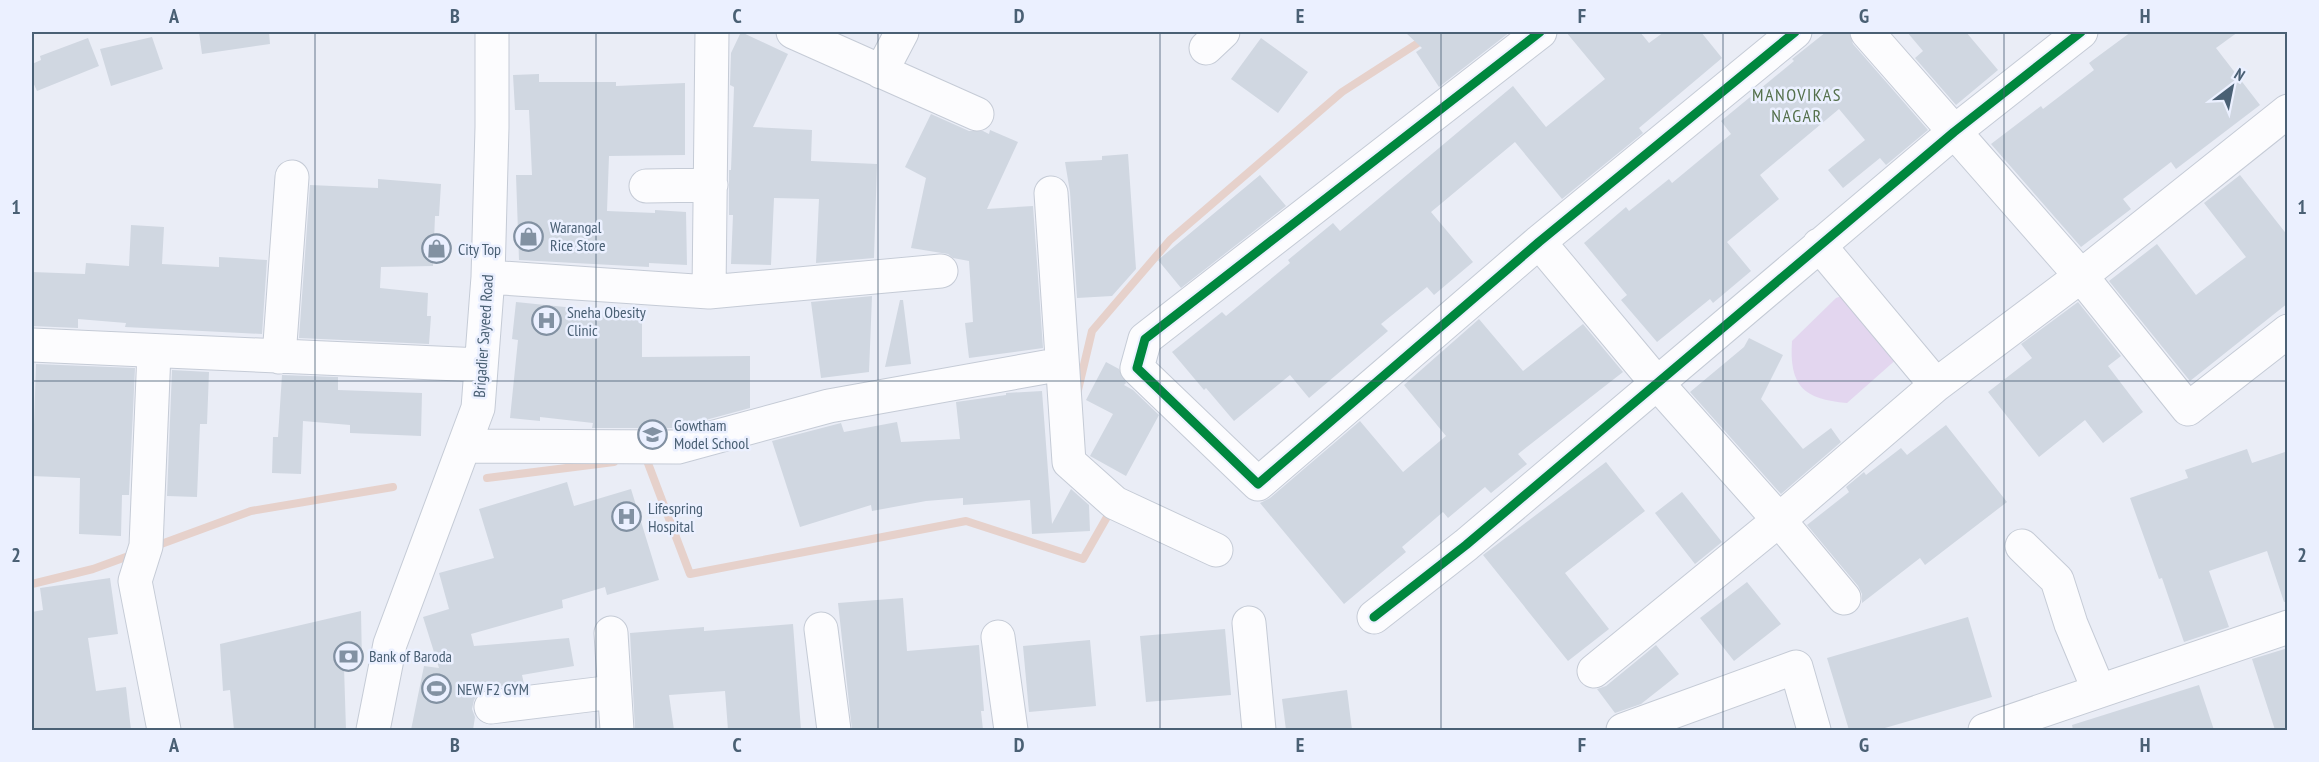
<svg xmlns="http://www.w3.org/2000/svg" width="2319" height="762" viewBox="0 0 2319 762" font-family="'PT Sans Narrow',sans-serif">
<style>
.green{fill:#e3d6ef}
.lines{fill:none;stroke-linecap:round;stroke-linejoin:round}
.stream{stroke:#e6d1cb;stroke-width:8}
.building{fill:#d0d7e1}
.minor-casing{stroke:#c5cbd6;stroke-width:35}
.minor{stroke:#fcfcfe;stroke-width:33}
.cycleway-casing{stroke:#ebf0ff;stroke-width:13}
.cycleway{stroke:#00873e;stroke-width:9}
.grid{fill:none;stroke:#4a6074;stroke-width:1.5;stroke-opacity:0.55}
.labels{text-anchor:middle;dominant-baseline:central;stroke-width:5;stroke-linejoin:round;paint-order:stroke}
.poi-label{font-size:16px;fill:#4a6074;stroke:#ebf0ff;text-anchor:start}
.street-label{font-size:16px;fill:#4a6074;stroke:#ebf0ff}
.neighbourhood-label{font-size:18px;letter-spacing:1.5px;fill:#54704c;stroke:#ebf0ff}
.neatline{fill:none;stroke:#4a6074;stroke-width:2}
.grid-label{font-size:20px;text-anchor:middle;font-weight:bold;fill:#4a6074}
</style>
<rect width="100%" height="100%" fill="#eaedf6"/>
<path class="green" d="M1847 294 1899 357 1847 403C1803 399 1789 386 1792 341L1836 298Z"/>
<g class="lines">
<path class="stream" d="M1078 390 1092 331 1170 240 1342 92 1435 32
M644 458H646L690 574 966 521 1083 559 1111 510
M487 478 614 462
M153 547 251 511 393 487
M32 584 93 569 134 554"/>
</g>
<path class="building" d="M199 32H269L270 44 202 54Z
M741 32 788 54 753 127 812 130 811 161 877 164 874 258 816 263 819 199 774 198 771 265 731 264 733 215H729V170H731L734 87 730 85 731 53Z
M1405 32H1510L1439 87 1416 52 1422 48Z
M1566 32H1640L1649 43 1664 32H1701L1722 58 1639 128 1643 133 1562 199 1515 142 1431 212 1473 262 1434 295 1427 287 1381 324 1388 331 1309 398 1290 375 1234 421 1206 388 1204 390 1172 352 1222 312 1226 316 1290 263 1288 260 1333 223 1340 231 1513 86 1546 127 1605 79Z
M1826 32H1849L1853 44 1928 130 1886 165 1880 158 1843 188 1828 170 1865 140 1839 109 1760 175 1779 199 1727 242 1751 271 1713 303 1710 299 1657 342 1621 300 1627 295 1584 243 1626 207 1629 211 1669 179 1672 183 1731 134 1721 121 1794 61 1792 59Z
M1907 32H1966L1998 70 1956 105 1915 58 1923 51Z
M2131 32H2238L2216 48 2260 105 2176 169 2171 162 2123 199 2131 209 2081 247 1991 144 2041 106 2043 109 2094 70 2089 63Z
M152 37 163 69 111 86 100 49Z
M88 38 99 66 37 91 32 80V64L41 60 40 56Z
M1261 38 1308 72 1278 113 1231 79Z
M539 74V82H616V86L685 83V155L609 156 607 211 655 213V210L686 212 687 265 649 263V267L519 260 516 175H532L529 110H515L513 75Z
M931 114 969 131H983L989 134 990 130 1018 142 987 209 1033 206 1043 348 969 358 965 323 973 322 969 261 953 258 948 254 911 248 926 178 905 167Z
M1128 154 1136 269 1112 296 1077 298 1070 192 1065 162 1102 160V156Z
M1260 175 1286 206 1181 288 1158 260Z
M2240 175 2288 236V303L2190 381 2109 281 2157 244 2196 295 2246 257 2204 203Z
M378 179 441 184 439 216H435L433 266 381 267 380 288 428 293 427 316H431L429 344 299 338 310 185 378 188Z
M131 225 164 227 162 264 219 267V257L267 260 262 334 125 327 126 323 78 319V328L32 326V272L85 274 86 263 129 266Z
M872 296 869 372 821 378 811 302Z
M900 300H903L911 364 885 367Z
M516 302 604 311 605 307 642 309V357L750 356V408L676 428H592L593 423 540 417V421L510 418 518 340 512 339Z
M2078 302 2121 356 2108 366 2143 412 2103 443 2085 420 2039 457 1988 392 2032 358 2021 344Z
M1479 319 1523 371 1583 324 1623 372 1518 454 1527 464 1491 493 1485 487 1448 518 1443 512 1402 547 1406 552 1344 604 1260 503 1270 498 1360 421 1403 472 1446 436 1404 385Z
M1749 338 1783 355 1761 399 1803 449 1831 428 1841 442 1781 494 1690 392 1744 347Z
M1106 362 1119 369 1126 383 1124 385 1133 390 1159 415 1126 476 1090 456 1113 414 1086 400Z
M36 364 135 368 129 495H122L121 536 79 534 80 478 32 476V425H34Z
M172 370 209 372 207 424H200L197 497 167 496Z
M282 375 338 377V390L422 393 421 436 350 433V425L303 421 301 474 272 473 273 437H278Z
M1042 391 1052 524 1071 489 1089 505 1090 531 1032 534 1030 500 963 505V498L926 501 872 511 871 505 800 527 772 441 841 423 844 432 897 422 901 442 960 439 956 402 1006 395V393Z
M1946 425 2007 502 1925 565 1920 558 1862 603V594L1858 586 1807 525 1849 492 1846 487 1864 472 1866 475 1901 448 1907 455Z
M2247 449 2252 463 2288 451V601L2284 602 2267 551 2209 571 2229 627 2184 642 2162 578 2159 579 2130 498 2188 478 2185 470Z
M1606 462 1645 511 1565 573 1609 629 1568 661 1483 555Z
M567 482 574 506 631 489 659 580 607 595 605 587 562 600 563 608 471 634 474 646 569 638 574 666 522 675 524 684 489 688 480 692 474 700 472 709 475 717 473 730H411L424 666 439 668 423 617 449 609 439 573 494 558 479 509Z
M1682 492 1722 542 1695 564 1655 513Z
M110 578 118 634 88 638 96 691 126 687 131 730H32V612L43 610 40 588Z
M1747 582 1781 624 1734 661 1700 618Z
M903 598 907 651 979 645 984 711H981L983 730H852L838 603Z
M361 611 362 664 344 667 346 730H234L230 690 223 691 220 644Z
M1968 617 1992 697 1878 730H1849L1827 658Z
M793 624 801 730H728L725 691 669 695 674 730H635L630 633 704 627V631Z
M1225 629 1231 695 1146 702 1140 636Z
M1090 640 1096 706 1029 712 1023 646Z
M1656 645 1679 674 1641 704 1615 713 1597 689 1606 686Z
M2288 648V730H2275L2252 659Z
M2199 685 2214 730H2073L2072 725Z
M1347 690 1352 730H1286L1282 699Z"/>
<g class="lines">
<defs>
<path id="minor" d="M793 32 977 114
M1540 32 1145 339 1137 368 1258 484 1539 242 1795 32
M1867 32 2081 276 2188 409 2288 331
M1206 48 1223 32
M881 72 902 32
M646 186 711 185
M1051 193 1069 462 1115 503 1216 550
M1539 242 1656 382 1779 520 1844 598
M1819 245 1936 385
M488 277 709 292 941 271
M709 292 712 32
M32 345 481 365
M154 352 146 546 135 581 164 730
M279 357 292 177
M464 446 678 447 829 406 1062 364
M2022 546 2057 580 2071 624 2099 691
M1374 617 1466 545 1954 132 2081 32
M1249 623 1259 730
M821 629 834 730
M611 633 617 730
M998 637 1011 730
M1594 671 1779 520 1936 385 2081 276 2288 111
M491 707 613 692
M373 730 390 644 478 408 488 277 492 127V32
M1623 730 1796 667 1814 730
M1985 730 2288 627"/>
</defs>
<use href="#minor" class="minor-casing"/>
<use href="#minor" class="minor"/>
<defs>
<path id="cycleway" d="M1540 32 1145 339 1137 368 1258 484 1539 242 1795 32
M1374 617 1466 545 1954 132 2081 32"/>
</defs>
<use href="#cycleway" class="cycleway-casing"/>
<use href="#cycleway" class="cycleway"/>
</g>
<path class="grid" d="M315 32V730M596 32V730M878 32V730M1160 32V730M1441 32V730M1723 32V730M2004 32V730M32 381H2288"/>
<defs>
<symbol id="shop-ring" viewBox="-11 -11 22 22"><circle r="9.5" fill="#ebf0ff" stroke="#8291a2" stroke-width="1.5"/><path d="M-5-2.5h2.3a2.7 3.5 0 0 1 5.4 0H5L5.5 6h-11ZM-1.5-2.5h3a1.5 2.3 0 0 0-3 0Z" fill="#8291a2"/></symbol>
<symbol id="hospital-ring" viewBox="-11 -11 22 22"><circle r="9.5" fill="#ebf0ff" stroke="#8291a2" stroke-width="1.5"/><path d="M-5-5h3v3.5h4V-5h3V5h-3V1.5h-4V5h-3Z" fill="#8291a2"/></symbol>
<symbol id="school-ring" viewBox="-11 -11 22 22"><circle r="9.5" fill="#ebf0ff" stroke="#8291a2" stroke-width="1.5"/><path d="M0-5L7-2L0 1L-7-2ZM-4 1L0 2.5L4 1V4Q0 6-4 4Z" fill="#8291a2"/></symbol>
<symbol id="bank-ring" viewBox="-11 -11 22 22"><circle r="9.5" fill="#ebf0ff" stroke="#8291a2" stroke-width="1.5"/><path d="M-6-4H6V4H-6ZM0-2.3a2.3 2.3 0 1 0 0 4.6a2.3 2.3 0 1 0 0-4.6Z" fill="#8291a2"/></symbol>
<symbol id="stadium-ring" viewBox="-11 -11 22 22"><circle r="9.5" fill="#ebf0ff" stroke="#8291a2" stroke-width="1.5"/><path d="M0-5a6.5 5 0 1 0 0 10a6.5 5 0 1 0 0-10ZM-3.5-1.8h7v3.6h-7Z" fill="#8291a2"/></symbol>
</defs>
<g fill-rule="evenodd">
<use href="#shop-ring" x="512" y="220" width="33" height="33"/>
<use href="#shop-ring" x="420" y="232" width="33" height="33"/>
<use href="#hospital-ring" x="530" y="304" width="33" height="33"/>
<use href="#school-ring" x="636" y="418" width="33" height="33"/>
<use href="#hospital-ring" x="610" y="500" width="33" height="33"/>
<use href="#bank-ring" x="332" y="640" width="33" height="33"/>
<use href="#stadium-ring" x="420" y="672" width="33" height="33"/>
</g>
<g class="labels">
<g class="poi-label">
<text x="550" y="227">Warangal<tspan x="550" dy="18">Rice Store</tspan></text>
<text x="458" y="249">City Top</text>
<text x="567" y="312">Sneha Obesity<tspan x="567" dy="18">Clinic</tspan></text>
<text x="674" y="425">Gowtham<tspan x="674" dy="18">Model School</tspan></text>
<text x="648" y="508">Lifespring<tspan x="648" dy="18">Hospital</tspan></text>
<text x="369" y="656">Bank of Baroda</text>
<text x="457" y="689">NEW F2 GYM</text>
</g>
<g class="street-label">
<text transform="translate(483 336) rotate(-86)">Brigadier Sayeed Road</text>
</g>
<g class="neighbourhood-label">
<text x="1797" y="94">MANOVIKAS<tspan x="1797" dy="21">NAGAR</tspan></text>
</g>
</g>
<rect width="2319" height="762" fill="none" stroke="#ebf0ff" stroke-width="66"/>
<g transform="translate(2232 87) rotate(32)" stroke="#ebf0ff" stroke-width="4.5" paint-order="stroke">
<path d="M0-4.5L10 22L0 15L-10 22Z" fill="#4a6074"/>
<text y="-9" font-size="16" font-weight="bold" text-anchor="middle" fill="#4a6074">N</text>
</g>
<rect x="33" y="33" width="2253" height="696" class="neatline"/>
<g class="grid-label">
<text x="174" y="23">A</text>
<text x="455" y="23">B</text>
<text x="737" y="23">C</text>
<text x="1019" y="23">D</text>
<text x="1300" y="23">E</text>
<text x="1582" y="23">F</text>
<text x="1864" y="23">G</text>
<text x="2145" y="23">H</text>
<text x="16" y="214">1</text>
<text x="2302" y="214">1</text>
<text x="16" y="562">2</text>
<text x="2302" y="562">2</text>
<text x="174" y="752">A</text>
<text x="455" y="752">B</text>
<text x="737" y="752">C</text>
<text x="1019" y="752">D</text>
<text x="1300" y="752">E</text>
<text x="1582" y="752">F</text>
<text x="1864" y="752">G</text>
<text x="2145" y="752">H</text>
</g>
</svg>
